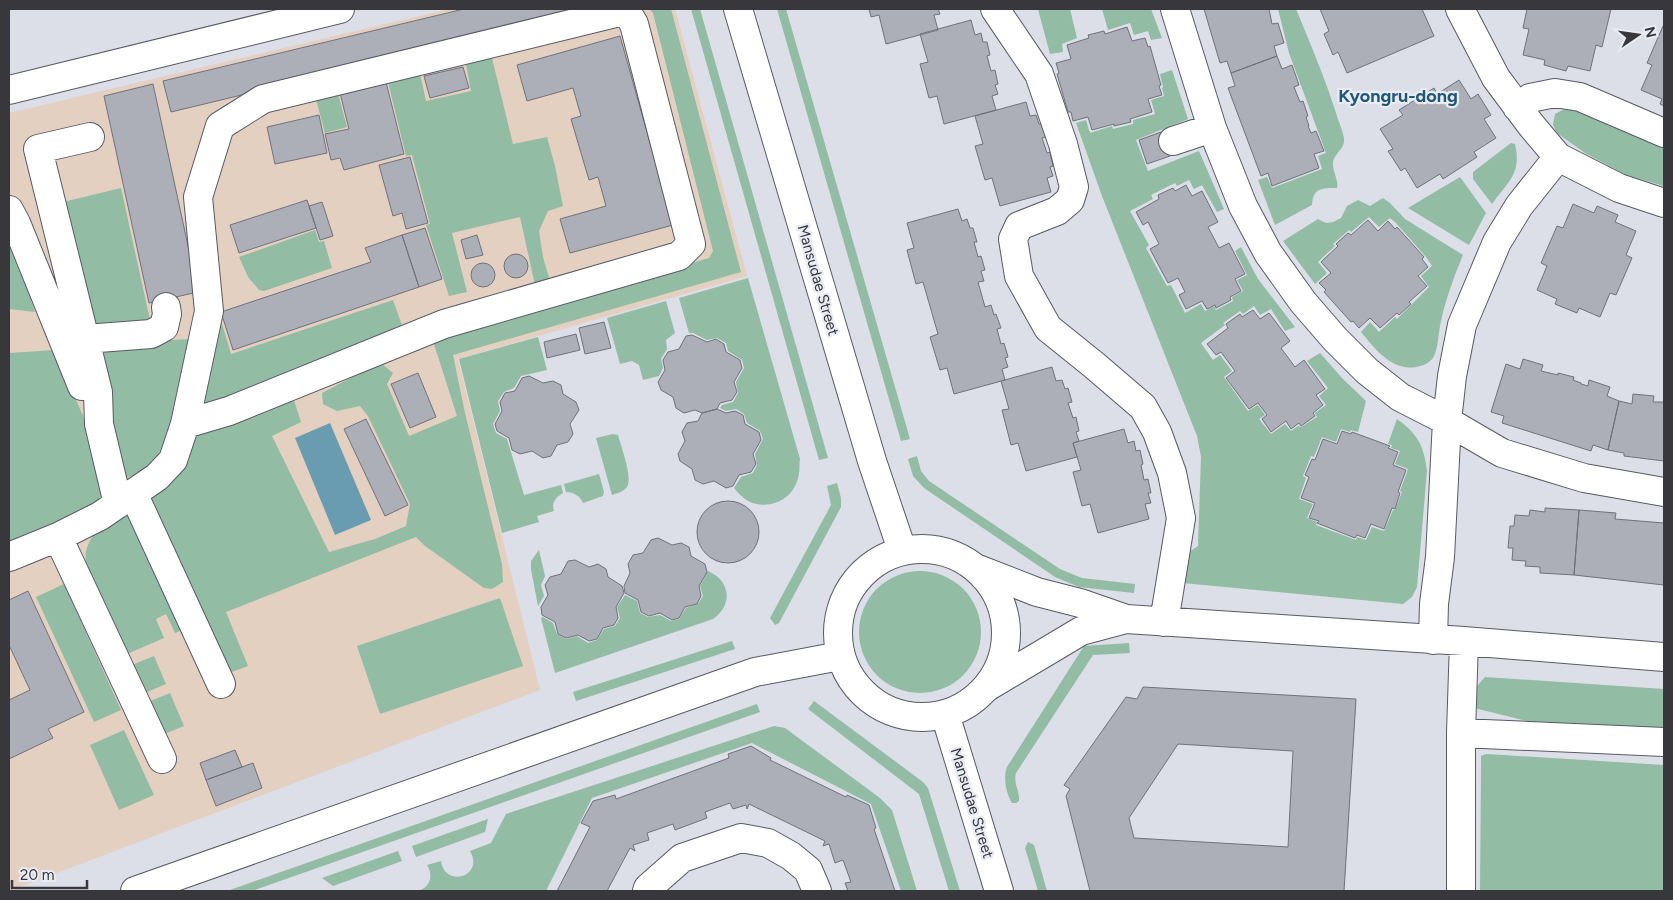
<svg xmlns="http://www.w3.org/2000/svg" width="1673" height="900" viewBox="0 0 1673 900" font-family="Figtree,sans-serif">
<style>
.commercial{fill:#e4d0c1}
.green{fill:#92bca4}
.water{fill:#699cb0}
.building{fill:#acaeb8;stroke:#70727b;fill-rule:evenodd}
.lines{fill:none;stroke-linecap:round;stroke-linejoin:round}
.minor-casing{stroke:#595b64;stroke-width:30}
.major-casing{stroke:#595b64;stroke-width:30}
.minor{stroke:#fff;stroke-width:28}
.major{stroke:#fff;stroke-width:28}
.labels{text-anchor:middle;dominant-baseline:central;stroke-width:4.5;stroke-linejoin:round;paint-order:stroke}
.street-label{font-size:15px;fill:#38383c;stroke:#e9ebf5}
.quarter-label{font-size:18px;font-weight:bold;fill:#1f5779;stroke:#e9ebf5}
</style>
<rect width="100%" height="100%" fill="#dcdee8"/>
<path class="commercial" d="M449 9H675L747 276 458 359 540 690 9 891V113Z"/>
<path class="green" d="M649 9H671L741 272 453 355 465 413 502 564 503 582 492 589 484 588 425 546 416 537 226 612 248 666 226 674 146 497 195 432 292 394 301 422 272 436 329 552 375 539 406 526 410 504 368 416 360 406 337 411 323 404 322 393 362 372 382 364 393 373 387 384 409 436 457 416 434 344 443 337 709 258 713 251 653 13Z
M691 9H700L828 458 819 460Z
M777 9H786L910 439 901 441Z
M1038 9H1070L1077 38 1062 44 1063 52 1050 54Z
M1102 9H1151L1162 38 1151 40 1148 31 1134 35 1130 23 1108 30Z
M1278 9H1296C1310 43 1325 78 1336 113 1338 121 1343 130 1344 139 1345 149 1335 152 1333 162 1332 171 1339 181 1337 188 1321 188 1313 188 1312 205L1275 225 1258 180 1267 177 1272 188 1322 169 1318 156 1326 153 1289 53Z
M492 58 513 144 547 137 555 166 563 206 548 211 539 231 543 257 552 288 454 314 455 305 535 285 520 217 452 233 467 292 449 296 426 225 430 224 412 155 406 156 388 82 420 74 426 101 471 91 466 64Z
M1172 70 1188 119 1136 140 1148 171 1199 151 1224 209 1217 212 1202 185 1194 189 1189 180 1177 186 1175 183 1151 195 1153 199 1130 211 1149 245 1146 248 1167 286 1171 285 1185 313 1201 304 1205 311 1214 306 1216 310 1233 301 1232 297 1243 291 1237 280 1247 275 1235 251 1241 247 1258 279 1295 327 1285 331 1271 309 1260 315 1254 306 1243 314 1240 311 1223 323 1225 325 1201 343 1213 360 1220 355 1232 371 1224 377 1248 411 1258 405 1265 415 1259 419 1271 434 1285 424 1291 431 1298 426 1301 427 1317 417 1315 413 1326 405 1319 396 1328 388 1307 361 1320 353 1342 378 1366 401 1358 432 1351 430 1350 432 1341 429 1336 442 1322 437 1314 457 1311 456 1303 476 1306 478 1299 499 1313 504 1307 518 1317 522 1316 525 1356 540 1357 537 1366 540 1372 527 1384 531 1393 510H1395L1402 492 1400 491 1408 469 1395 464 1400 451 1391 448 1392 445 1388 444 1397 419C1418 434 1424 446 1427 471L1417 587 1412 597 1403 604 1183 583 1189 552 1198 546 1201 457 1197 436 1102 196 1076 123 1086 120 1090 133 1112 126 1113 129 1133 124V120L1155 114 1151 100 1164 96 1162 88 1163 87 1160 74Z
M336 86 347 127 325 133 314 92Z
M1568 107 1664 146V186L1626 175 1585 153 1557 133 1553 125 1555 114Z
M1511 143 1515 144C1522 173 1508 182 1492 204L1473 179V172Z
M1460 177 1486 213 1469 245 1408 208Z
M121 188 150 320 92 330 59 203Z
M1383 198 1390 203 1405 219 1463 255C1454 277 1446 298 1441 321 1438 333 1439 347 1433 358 1430 362 1425 365 1420 366 1394 374 1375 349 1361 332L1370 322 1379 332 1395 317 1397 319 1429 287 1421 276 1432 266 1426 257 1395 222 1390 218 1379 227 1369 217 1351 232 1349 230 1333 244 1335 246 1318 262 1327 273 1315 284 1283 241 1318 219 1326 223 1333 222 1341 218 1347 206 1358 200 1370 206Z
M315 230 319 242 324 241 332 268 264 291 259 290 248 277 239 257Z
M9 234 35 312 9 309Z
M748 278 800 459C799 465 800 472 798 478 793 500 768 511 748 501 743 498 737 492 734 488L741 477 753 473 757 465 755 454 763 439 760 431 747 423 744 414 736 409 726 411 720 408 722 405 733 402 738 393 736 382 744 368 742 360 728 351 726 343 717 338 707 340 693 333H689L679 298Z
M393 300 404 331 205 407 201 403 220 317 231 354Z
M666 301 675 333 666 340 667 349 661 359 663 368 659 376 643 380 639 365 632 361 620 364 607 318Z
M538 337 547 370 521 376 514 388 504 392 498 401 500 411 493 424 496 433 507 439 524 495 561 485 563 493C556 497 551 503 554 511L537 516 539 522 502 533 459 359Z
M190 339V355L164 454C152 465 140 473 124 479L96 344Z
M55 350 88 428 104 498 42 529 9 542V353Z
M613 434 618 435C621 447 633 477 627 487 623 492 618 493 612 495L596 438Z
M917 456 921 471 929 481 1060 569 1082 578 1135 584 1134 593 1079 587 1055 577 924 488 913 476 908 459Z
M599 474 604 492 603 496 583 503C580 496 574 492 566 492L564 484Z
M837 483 841 498V507L779 623 775 625 770 618 831 505 827 486Z
M132 507 187 628 175 633 166 614 156 619 164 638 127 654 87 570C79 534 107 524 132 507Z
M539 550 545 576 541 585 544 596 538 606 531 569V561Z
M708 571C731 581 733 605 713 619L555 673 541 618 543 617 553 623 557 634 566 639 577 636 588 643 597 640 604 629 615 626 620 618 617 607 625 595 637 601 640 613 648 617 660 615 671 621 679 619 686 608 698 604 703 596 700 586Z
M859 632a61 61 0 1 1 122 0a61 61 0 1 1-122 0Z
M64 584 121 710 94 722 36 597Z
M500 598 523 666 380 714 357 646Z
M732 641 735 649 576 701 573 692Z
M1129 643 1130 653 1093 655 1016 773C1013 783 1020 791 1019 801L1016 803H1012C1006 793 1003 778 1007 767L1084 646Z
M154 656 166 684 145 693 132 665Z
M1485 677 1664 689V733L1559 729 1474 708 1473 691Z
M170 693 184 726 162 735 148 702Z
M814 701 923 782 928 788 960 891H949L919 794 808 709Z
M757 704 760 712 252 891H227Z
M774 726 785 728 880 798 892 810 917 891H901L871 804 752 743 592 798 546 891H417C430 888 434 876 427 865L441 861C445 889 485 876 470 851L491 843 506 814Z
M124 730 154 795 119 810 90 745Z
M1486 754 1664 765V891H1480L1481 771V756Z
M488 819 485 832 416 857 412 846Z
M1028 842 1034 845 1047 891H1038L1025 848Z
M398 851 402 861 333 886 322 878Z"/>
<path class="water" d="M330 423 371 520 335 535 295 438Z"/>
<path class="building" d="M464 9H600L171 112 163 81Z
M869 9H938L940 14 934 15 938 30 886 44 879 15 871 17Z
M1204 9H1269L1272 24 1278 23 1284 43 1274 46 1277 56 1231 73 1227 61 1220 63Z
M1320 9H1422L1434 36 1347 73 1338 52 1333 55 1324 34 1329 31Z
M1527 9H1611L1602 47 1596 45 1590 71 1568 66 1566 71 1544 65 1545 60 1523 55 1529 29 1523 28Z
M971 20 975 35 981 33 983 42H987L990 55 987 56 991 71 995 70 998 84 995 85 998 94 992 96 996 110 944 124 937 96 929 98 920 64 928 62 920 34Z
M1663 26 1664 27V106L1660 104 1662 99 1641 90 1652 65 1647 63Z
M1127 27 1132 41 1145 38 1148 47 1150 46 1161 85 1159 86 1162 95 1148 99 1152 112 1130 119 1131 122 1114 126V124L1092 130 1088 117 1073 121 1071 112H1068L1057 74 1059 73 1056 63 1071 59 1067 45 1089 38 1088 35 1104 31 1105 34Z
M620 36 673 225 570 253 560 219 606 206 598 177 589 180 571 119 581 116 573 88 527 101 517 65Z
M1277 56 1282 69 1292 65 1299 85 1294 87 1300 102 1303 101 1308 116 1306 117 1309 126H1308L1311 133 1316 131 1324 151 1314 154 1319 168 1272 186 1268 173 1261 176 1228 88 1235 86 1231 73Z
M463 67 469 88 430 98 424 76Z
M384 74 404 154 344 170 340 158 331 160 325 134 349 129 338 85Z
M1459 80 1471 99 1478 94 1491 115 1484 119 1496 138 1474 152 1477 157 1443 179 1440 174 1417 188 1405 168 1401 171 1388 151 1393 149 1380 129 1403 115 1399 110 1434 88 1437 94Z
M153 84 198 292 149 303 104 96Z
M1026 102 1030 116 1036 115 1039 124H1042L1046 137 1042 138 1047 153 1050 152 1053 166 1050 167 1053 176 1047 178 1051 192 1000 206 992 178 985 180 975 146 983 144 975 116Z
M319 115 327 153 275 164 267 127Z
M1161 132 1170 156 1147 164 1139 140Z
M410 157 428 223 406 229 402 213 393 216 379 165Z
M1186 185 1192 196 1202 191 1218 222 1208 227 1219 248 1229 243 1245 274 1235 279 1241 291 1230 297 1231 300 1216 308 1215 305 1207 309 1202 301 1186 309 1179 295 1185 292 1178 278 1168 283 1150 249 1159 244 1148 222 1143 225 1136 212 1159 199 1158 195 1173 188 1175 191Z
M307 200 316 228 239 253 230 225Z
M322 202 333 236 320 240 309 206Z
M1573 204 1594 213 1597 206 1618 215 1615 222 1636 231 1626 255 1632 258 1616 295 1610 293 1600 317 1579 308 1577 313 1555 304 1557 299 1537 290 1547 266 1541 263 1557 226 1563 228Z
M958 209 962 221 967 219 970 228H973L977 242H974L978 257 981 256 985 270 981 271 984 281 978 282 985 307 991 305 994 315 996 314 1001 328 997 329 1001 344 1004 343 1008 357 1005 358 1008 367 1002 369 1005 380 954 394 947 368 940 370 930 337 938 334 923 282 916 284 907 250 914 248 907 223Z
M1368 220 1378 231 1388 221 1395 229 1397 227 1424 257 1422 259 1428 267 1418 276 1427 286 1409 302 1411 304 1399 315 1397 313 1380 328 1370 318 1359 328 1353 321 1351 322 1324 292 1326 290 1319 283 1331 273 1321 262 1338 246 1336 244 1348 233 1351 235Z
M425 228 442 279 419 287 402 235Z
M402 235 419 287 233 350 221 312 371 262 365 248Z
M477 235 483 255 466 259 461 240Z
M504 266a12 12 0 1 1 24 0a12 12 0 1 1-24 0Z
M471 275a12 12 0 1 1 24 0a12 12 0 1 1-24 0Z
M1253 310 1260 319 1269 313 1290 341 1281 348 1295 367 1304 360 1325 389 1316 395 1323 405 1313 413 1315 416 1301 426 1299 423 1291 429 1286 421 1271 432 1262 419 1267 415 1258 403 1249 409 1226 378 1235 371 1221 352 1216 355 1207 344 1228 328 1226 324 1240 314 1242 317Z
M604 322 611 348 585 354 579 328Z
M576 334 580 350 547 358 544 342Z
M692 335 707 342 716 339 724 344 726 352 740 360 742 368 734 382 737 392 732 400 720 403 717 409 702 413 695 410 684 413 676 408 673 397 661 390 658 382 665 370 663 360 668 352 679 349 686 336Z
M1523 359 1543 365 1541 371 1558 375V373L1574 377 1573 380 1581 383V384L1588 386 1589 380 1610 387 1607 396 1619 401 1608 450 1593 445 1591 451 1502 423 1504 416 1491 412 1506 364 1520 369Z
M1052 367 1056 381 1062 380 1065 389 1068 388 1072 402 1068 403 1073 418 1076 417 1079 431 1076 432 1079 441 1073 443 1077 457 1026 471 1018 443 1011 445 1002 410 1009 409 1001 381Z
M418 373 436 417 410 428 391 384Z
M529 376 543 383 553 381 561 385 563 394 576 402 579 410 570 424 573 434 568 442 557 445 551 456 543 458 532 451 520 454 512 450 509 438 497 431 495 424 502 411 500 402 505 393 515 391 522 378Z
M1633 394 1654 396 1653 402H1664V461L1624 456V453L1608 450 1619 401 1632 404Z
M717 409 726 413 735 411 743 415 745 424 759 432 761 440 753 454 756 464 751 472 739 475 733 486 726 488 714 481 703 484 695 480 692 469 680 461 678 454 685 441 682 432 687 423 698 421 702 413Z
M366 419 408 505 385 516 344 429Z
M1124 429 1128 443 1134 441 1136 451 1140 450 1143 464 1141 465 1144 480 1148 479 1151 493H1148L1151 503 1145 504 1149 519 1098 533 1090 504 1082 506 1073 472 1081 470 1073 443Z
M1342 431 1351 434 1352 432 1390 446 1388 448 1398 452 1393 465 1406 470 1398 492 1400 493 1395 509 1392 508 1384 529 1371 524 1365 538 1357 535 1355 538 1317 523 1319 521 1309 518 1315 503 1301 498 1309 477 1305 475 1312 459 1315 460 1323 439 1337 444Z
M697 532a31 31 0 1 1 62 0a31 31 0 1 1-62 0Z
M1545 508 1579 510 1574 575 1540 573V567L1525 566 1526 561 1512 560 1513 548H1508L1510 526H1514L1515 515 1529 516 1530 510 1545 512Z
M1579 510 1616 513 1615 519 1664 523V585L1574 575Z
M658 538 672 545 681 543 689 547 691 556 705 564 707 572 699 586 701 596 697 604 685 607 679 618 672 620 660 613 649 616 641 612 638 600 625 593 624 586 630 573 628 564 633 555 643 553 651 540Z
M575 560 589 567 598 564 606 569 608 577 622 586 624 593 616 607 618 618 614 625 603 628 597 639 589 641 578 635 566 638 558 634 555 622 542 615 541 607 548 595 545 585 550 577 561 574 568 561Z
M28 591 84 712 48 729 53 738 9 759V700L30 690 9 645V600Z
M1143 687 1356 699 1344 891H1090L1066 796 1070 789 1064 785 1126 697 1137 699ZM1178 744 1293 751 1288 847 1134 838 1129 818Z
M751 746 771 758 770 760 846 797 847 795 869 805 876 828 874 829 895 891H848L845 883 851 882 843 860 835 863 829 844 823 846 825 841 749 804 747 809 746 805 733 809 730 803 705 812 707 818 675 830 673 824 647 833 649 840 633 845 635 851 630 848 607 891H557L590 827 581 823 593 801 615 795 616 799 729 758 728 754Z
M235 750 242 767 206 780 200 763Z
M253 763 262 788 216 806 206 780Z"/>
<g class="lines">
<defs>
<path id="minor" d="M995 9 1039 74 1063 144 1074 187 1070 200 1057 211 1019 226 1013 239 1019 276 1048 328 1094 365 1143 407 1157 432 1172 473 1181 518 1164 622
M1175 9 1212 128 1243 206 1268 253 1303 302 1335 339 1367 371 1400 397 1447 421 1502 453 1584 478 1664 492
M1460 9 1496 78 1531 125 1558 157 1619 188 1664 203
M9 90 340 9
M1517 107 1530 98 1555 93 1580 97 1664 133
M90 137 38 149 98 392 99 424 118 504
M1173 141 1212 128
M9 210 16 223 82 386
M85 339 151 334 164 327 167 314 166 307
M133 493 221 684
M58 537 162 759
M9 557 58 537 100 516 157 477 173 460 185 424 209 311 198 197 220 126 263 99 620 12 628 14 634 24 691 244 679 256 444 324 229 411 185 424
M978 569 1037 592 1080 603 1126 619 1464 641 1664 657
M1433 640 1434 604 1440 557 1447 421 1452 376 1462 325 1497 242 1519 206 1558 157
M987 687 1081 631 1126 619
M1461 733 1664 742
M135 891 755 672 840 656
M647 891 648 888 682 858 741 838 768 843 791 856 808 870 817 891
M1461 891V733L1464 641"/>
<path id="major" d="M738 9 872 461 902 550
M838 633a84 84 0 1 1 168 0a84 84 0 1 1-168 0Z
M945 714 999 891"/>
</defs>
<use href="#minor" class="minor-casing"/>
<use href="#major" class="major-casing"/>
<use href="#minor" class="minor"/>
<use href="#major" class="major"/>
</g>
<g class="labels">
<g class="street-label">
<text transform="translate(818 280) rotate(74)">Mansudae Street</text>
<text transform="translate(972 803) rotate(73)">Mansudae Street</text>
</g>
<g class="quarter-label">
<text x="1398" y="96">Kyongru-dong</text>
</g>
</g>
<rect width="1673" height="900" fill="none" stroke="#38383c" stroke-width="20"/>
<g transform="translate(1638 35) rotate(77)" stroke="#e9ebf5" stroke-width="4" paint-order="stroke">
<path d="M0-4L9 19L0 12L-9 19Z" fill="#38383c"/>
<text y="-8" font-size="14" font-weight="bold" text-anchor="middle" fill="#38383c">N</text>
</g>
<path d="M12 880v8h75v-8" fill="none" stroke="#38383c" stroke-width="2.5"/>
<text x="20" y="880" font-size="15" fill="#38383c" stroke="#e9ebf5" stroke-width="4" paint-order="stroke">20 m</text>
</svg>
